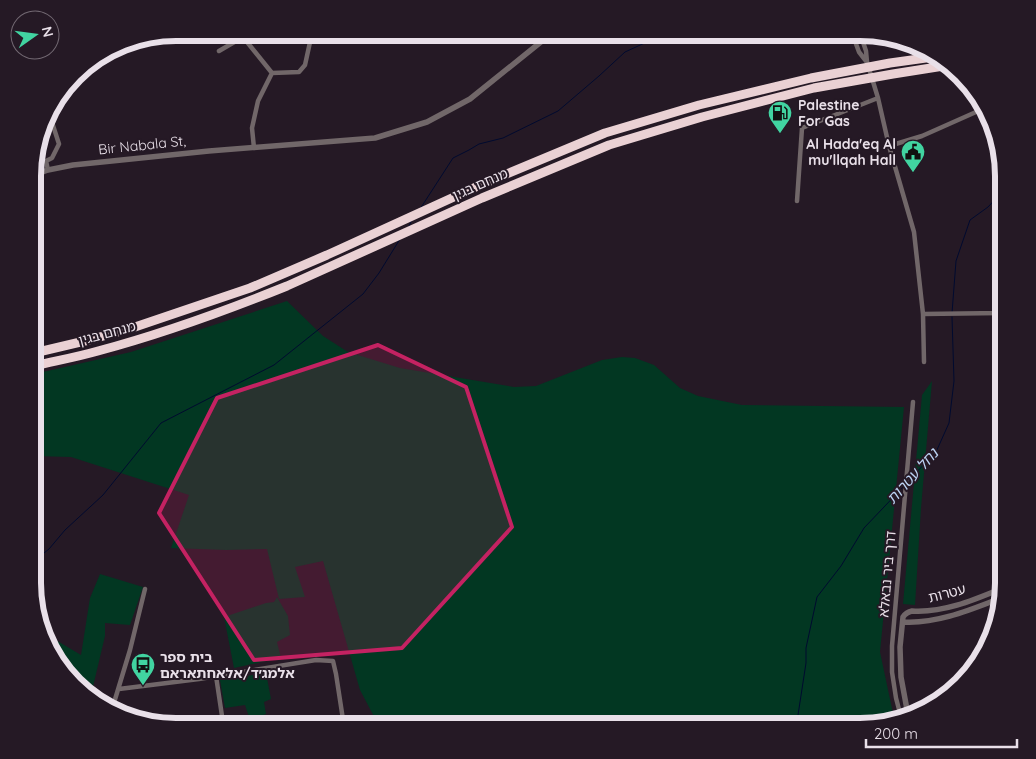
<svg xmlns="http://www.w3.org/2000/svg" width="1036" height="759" viewBox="0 0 1036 759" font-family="Quicksand,'Noto Sans Hebrew',sans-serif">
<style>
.green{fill:#023722}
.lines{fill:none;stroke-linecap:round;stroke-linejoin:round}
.stream{stroke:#000a2f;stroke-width:1}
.minor{stroke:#716769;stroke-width:4.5}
.tertiary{stroke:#716769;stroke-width:5.5}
.motorway{stroke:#ead1d4;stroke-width:9}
.marked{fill:#c42262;fill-opacity:0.2;stroke:#c42262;stroke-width:4;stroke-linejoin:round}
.labels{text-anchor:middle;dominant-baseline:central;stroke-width:4;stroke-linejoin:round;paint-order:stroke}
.poi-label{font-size:14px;font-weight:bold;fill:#e9e0e9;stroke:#251925;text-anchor:start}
.street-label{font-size:14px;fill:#e9e0e9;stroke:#251925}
.water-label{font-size:15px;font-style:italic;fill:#bbd2f2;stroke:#251925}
.rim{fill:none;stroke:#e9e0e9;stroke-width:6}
</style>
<rect width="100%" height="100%" fill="#251925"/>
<path class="green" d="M287 301 323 336 348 352 400 368 514 387 536 386 602 360 622 357 635 358 654 365 680 388 698 396 742 405 904 407 880 652 894 718 860 726H379L360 690 323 561 295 567 305 597 279 599 267 549 226 550 171 548 189 495 71 457 34 456V374L131 352Z
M932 381 921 508 915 605 903 604 922 395Z
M100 574 143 587 130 625 105 623V636L91 695 113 700 111 705 89 697 52 654 44 633 81 655 90 598Z
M277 597 288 616 290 635 277 642 281 658 234 668 224 617 266 603 274 602Z
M266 673 271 699 264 702 266 714 250 720 245 705 225 708 220 680Z"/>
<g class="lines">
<path class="stream" d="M420 209 453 158 469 150 479 144 503 138 558 111 599 76 625 52 649 41
M408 228 412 220
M952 313 956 261 970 220 988 207 1003 191
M908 481 936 452 949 423 954 381 952 317
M34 561 49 549 65 530 103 495 161 423 274 365 363 294 379 273 400 239
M794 726 798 715 806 663V648L817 597 841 566 864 528 904 486"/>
<path class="minor" d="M852 33 859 52 866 61
M860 33 866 51 867 62 878 98 889 146 914 232 923 314 924 362
M219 51 243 37 272 73
M889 146 922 136 985 108
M254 148 252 128 258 101 272 73 299 72 305 65 312 33
M48 170 46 161 52 158 59 144 49 113
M797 201 802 128 878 98
M923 314 1001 313 1003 310
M1003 443C995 456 1000 473 1003 487
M978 654V658
M216 676 222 716 228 726
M119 689 199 679 316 660 333 661 336 674 344 726
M113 706 130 650 145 589
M901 717 896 698 892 672V646L913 402"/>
<path class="tertiary" d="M34 175 48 170 73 165 209 151 375 138 427 122 470 99 552 33
M903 622C937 624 970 610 1001 598
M908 715 901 677 900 647 903 617C905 614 907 612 912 611 944 613 974 600 1003 588"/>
<path class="motorway" d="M34 353 89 340 132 328 250 288 327 255 478 186 605 133 699 105 811 78 890 63 933 57
M34 366C55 361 77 357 98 351 162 334 225 311 287 286L482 198 609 145 702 117 814 88 893 74 950 65"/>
</g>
<path class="marked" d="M378 345 466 387 512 527 402 648 254 660 159 513 217 398Z"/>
<defs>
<symbol id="fuel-pin" viewBox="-11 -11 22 30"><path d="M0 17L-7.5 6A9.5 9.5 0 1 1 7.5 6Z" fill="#41d4a1" stroke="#251925"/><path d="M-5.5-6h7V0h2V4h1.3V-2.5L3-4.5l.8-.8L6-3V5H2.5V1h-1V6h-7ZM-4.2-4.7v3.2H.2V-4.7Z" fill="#111"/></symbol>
<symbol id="civic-pin" viewBox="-11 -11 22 30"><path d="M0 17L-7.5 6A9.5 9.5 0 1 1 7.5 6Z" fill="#41d4a1" stroke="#251925"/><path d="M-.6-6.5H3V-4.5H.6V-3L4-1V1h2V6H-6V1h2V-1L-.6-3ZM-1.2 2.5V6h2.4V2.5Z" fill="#111"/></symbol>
<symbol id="bus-pin" viewBox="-11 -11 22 30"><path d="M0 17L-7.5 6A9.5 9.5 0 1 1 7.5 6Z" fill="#41d4a1" stroke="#251925"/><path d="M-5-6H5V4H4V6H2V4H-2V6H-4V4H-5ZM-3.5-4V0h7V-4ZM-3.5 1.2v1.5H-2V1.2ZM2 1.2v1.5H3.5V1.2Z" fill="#111"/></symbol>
</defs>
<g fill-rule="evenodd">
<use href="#fuel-pin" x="766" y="99" width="28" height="38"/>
<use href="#civic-pin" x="899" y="138" width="28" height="38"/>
<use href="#bus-pin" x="129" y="651" width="28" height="38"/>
</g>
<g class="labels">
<g class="poi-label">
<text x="798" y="105">Palestine<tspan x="798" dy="16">For Gas</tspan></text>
<text x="896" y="144" text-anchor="end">Al Hada'eq Al<tspan x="896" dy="16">mu'llqah Hall</tspan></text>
<text x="160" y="657">בית ספר<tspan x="160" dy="16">אלמג׳ד/אלאחתאראם</tspan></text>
</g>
<g class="street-label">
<text transform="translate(142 145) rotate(-6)">Bir Nabala St,</text>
<text transform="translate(480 184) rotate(-24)">מנחם בגין</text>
<text transform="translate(107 333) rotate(-15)">מנחם בגין</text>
<text transform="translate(887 574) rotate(-85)">דרך ביר נבאלא</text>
<text transform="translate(947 593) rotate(-14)">עטרות</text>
</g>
<g class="water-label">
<text transform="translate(912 476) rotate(-48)">נחל עטרות</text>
</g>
</g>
<path d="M0 0H1036V759H0ZM176 41H860A135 135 0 0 1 995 176V583A135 135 0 0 1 860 718H176A135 135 0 0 1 41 583V176A135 135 0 0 1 176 41Z" fill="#251925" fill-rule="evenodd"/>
<path class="rim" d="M176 41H860A135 135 0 0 1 995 176V583A135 135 0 0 1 860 718H176A135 135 0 0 1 41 583V176A135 135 0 0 1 176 41Z"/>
<g transform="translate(35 35) rotate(76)"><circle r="24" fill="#251925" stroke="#736973"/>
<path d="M0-4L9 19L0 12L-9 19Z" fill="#41d4a1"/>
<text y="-8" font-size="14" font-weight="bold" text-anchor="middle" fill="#e9e0e9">N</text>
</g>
<path d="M866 739v8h151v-8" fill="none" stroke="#e9e0e9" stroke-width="2.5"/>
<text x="874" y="739" font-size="15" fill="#e9e0e9" stroke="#251925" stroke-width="4" paint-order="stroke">200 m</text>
</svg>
